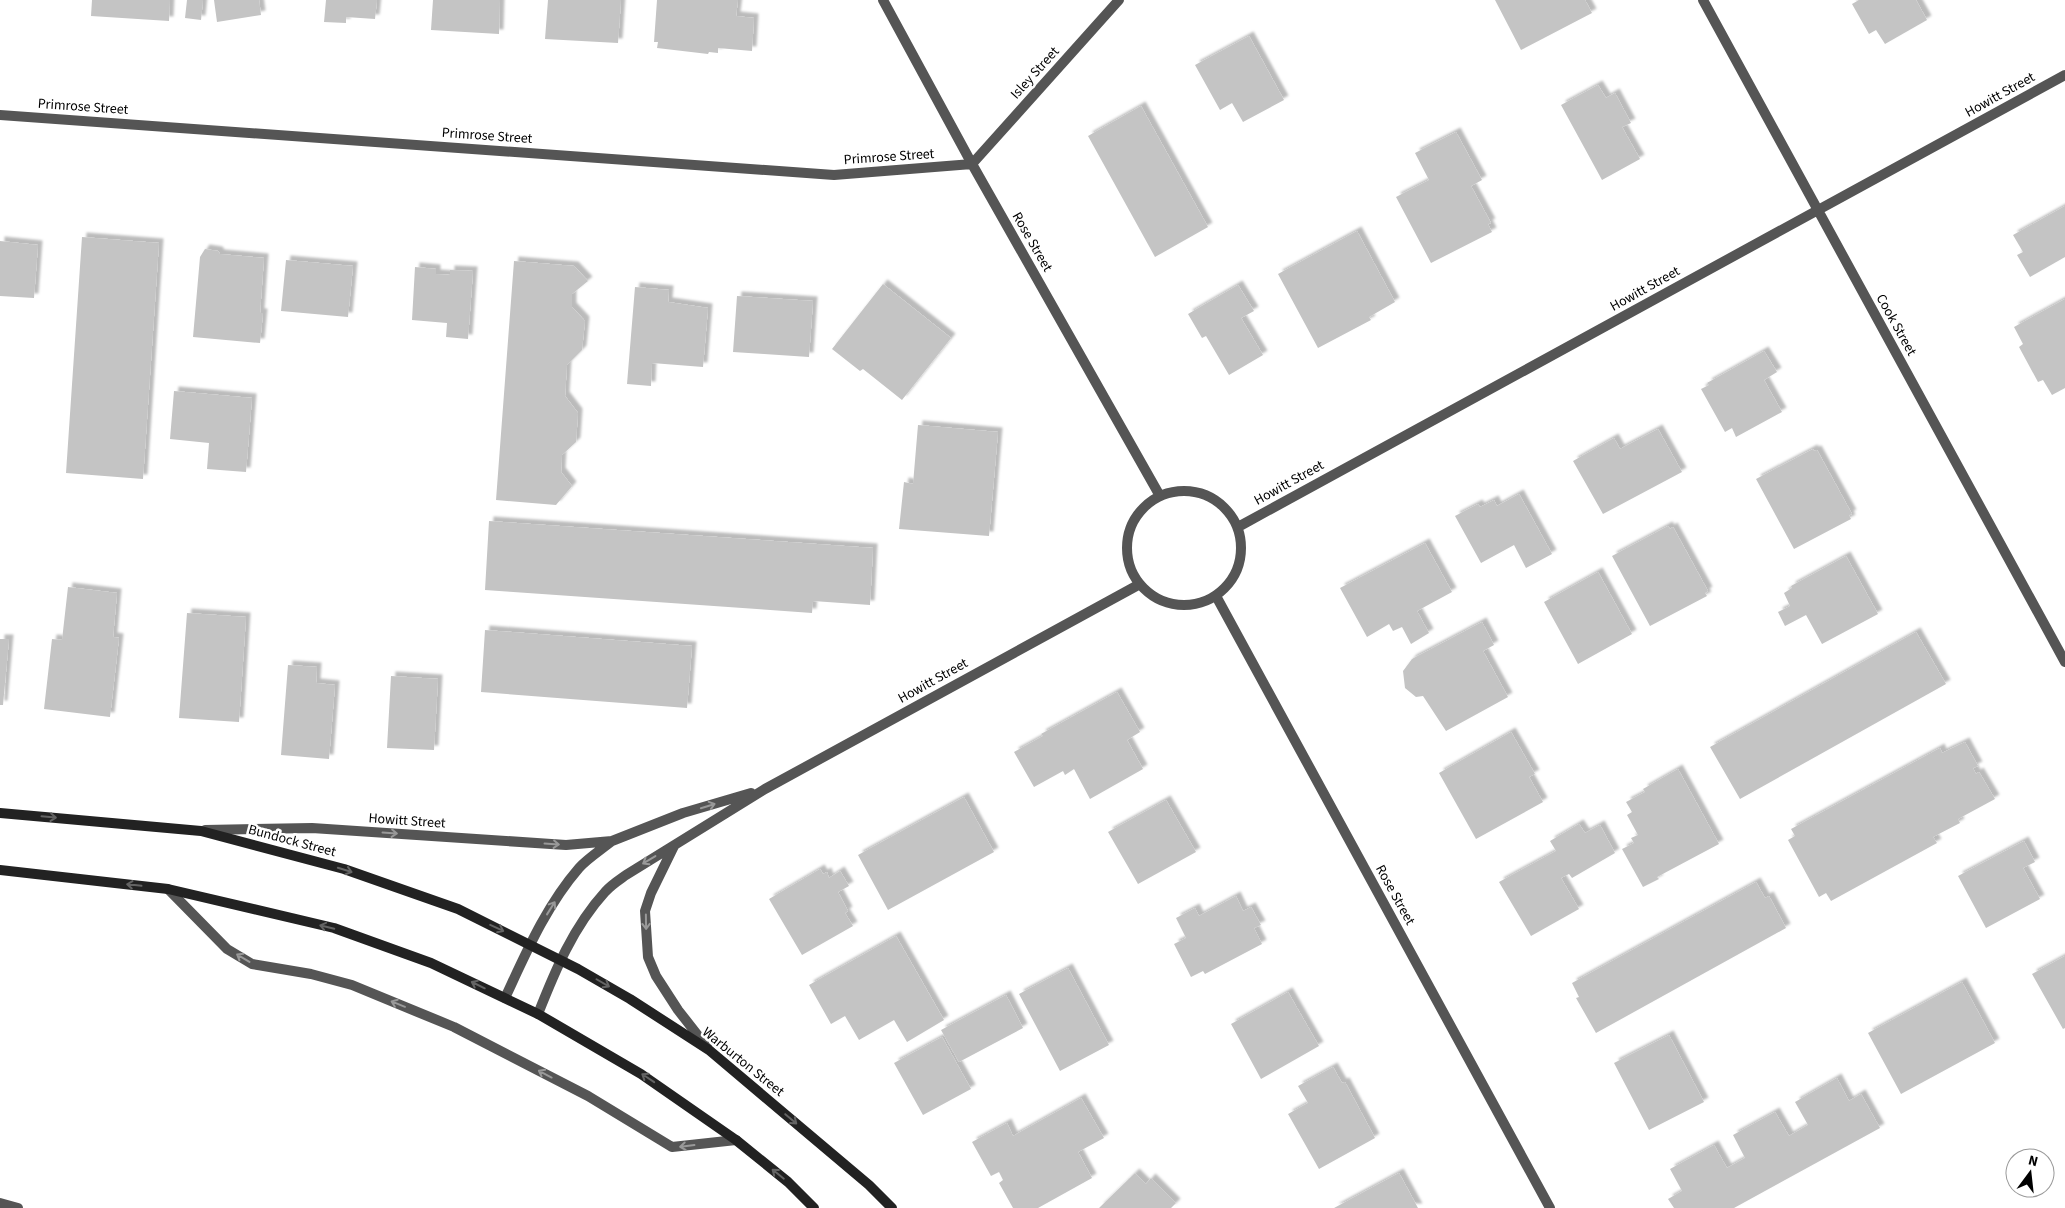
<svg xmlns="http://www.w3.org/2000/svg" width="2065" height="1208" viewBox="0 0 2065 1208" font-family="'Source Sans 3',sans-serif">
<style>
.building{fill:#c4c4c4;filter:url(#shadow)}
.lines{fill:none;stroke-linecap:round;stroke-linejoin:round}
.service{stroke:#555;stroke-width:10}
.minor{stroke:#555;stroke-width:10}
.secondary{stroke:#222;stroke-width:10}
.oneway{stroke:#999}
.oneway2{stroke:#646464}
.labels{text-anchor:middle;dominant-baseline:central;stroke-width:5;stroke-linejoin:round;paint-order:stroke}
.street-label{font-size:14px;fill:#000;stroke:#fff}
</style>
<defs>
<filter id="shadow"><feDropShadow dx="4.5" dy="-4.5" stdDeviation="1" flood-color="#0004"/></filter>
</defs>
<rect width="100%" height="100%" fill="#fff"/>
<path class="building" d="M92 0H170L169 21 91 16Z
M187 0H203L201 20 185 18Z
M214 0H259L261 15 217 22Z
M326 0H377L375 19 346 17V23L324 22Z
M433 0H500L499 34 431 30Z
M548 0H621L618 43 545 39Z
M657 0H738L736 16 754 18 752 51 718 48V53L709 52 708 54 657 48 658 42H654Z
M1495 0H1585L1592 13 1521 50Z
M1859 0H1916L1927 20 1885 44 1876 30 1869 34 1852 4Z
M1249 36 1284 100 1243 122 1232 103 1220 110 1195 65Z
M1598 85 1606 98 1615 93 1631 123 1622 127 1640 159 1602 180 1561 105Z
M1141 106 1208 227 1155 257 1088 136Z
M1456 132 1482 180 1471 186 1491 223 1488 224 1492 232 1431 263 1396 197 1429 180 1415 153Z
M2065 206V257L2030 277 2017 255 2023 252 2013 235Z
M1357 231 1395 302 1369 317 1371 320 1318 348 1278 274Z
M82 237 159 243 143 479 66 473Z
M0 241 38 245 34 298 0 296Z
M205 249 218 251 220 254 264 258 260 313H263L260 343 193 337 200 257Z
M286 260 353 266 348 317 281 311Z
M514 261 574 266 588 281 572 294V307L585 321 582 350 567 365 565 396 578 413 576 442 562 455 561 472 572 486 556 505 496 500Z
M415 267 436 269V274L450 275V270L473 271 468 339 446 337 447 323 412 320Z
M883 284 951 338 902 400 863 369 860 371 832 349Z
M1238 285 1254 311 1241 318 1263 355 1229 375 1206 336 1202 338 1188 314Z
M635 287 669 290 668 302 708 308 703 367 652 363 651 386 627 384Z
M737 296 813 301 809 357 733 352Z
M2065 299V388L2052 395 2043 380 2038 382 2019 347 2023 344 2014 327Z
M1764 351 1777 372 1764 380 1782 412 1736 437 1732 428 1725 432 1701 389 1709 385 1707 383Z
M174 391 252 398 246 472 207 469 209 443 170 439Z
M918 425 998 432 989 536 899 529 904 482 913 484Z
M1658 429 1682 472 1603 514 1573 461 1614 438 1620 449Z
M1813 449 1814 451 1817 450 1852 514 1849 515 1851 519 1794 549 1756 479Z
M1519 494 1552 554 1526 568 1514 545 1481 563 1455 516 1478 504 1480 507 1494 500 1497 506Z
M489 521 873 548 870 605 813 601 812 613 485 590Z
M1668 526 1670 529 1673 527 1708 591 1705 593 1707 596 1650 626 1612 556Z
M1425 543 1452 592 1417 611 1429 633 1411 644 1402 627 1393 631 1389 624 1367 637 1340 588Z
M1846 556 1878 614 1822 644 1806 615 1785 626 1778 612 1790 606 1784 593 1792 588 1791 586Z
M1598 572 1632 634 1578 664 1544 602Z
M68 587 117 593 113 637 119 638 110 717 44 709 52 639 62 640Z
M187 613 246 617 239 722 179 718Z
M1482 622 1494 645 1483 651 1508 697 1446 731 1423 696 1416 697 1405 688 1403 671 1412 659Z
M485 630 692 646 687 708 481 692Z
M1916 632 1946 684 1740 799 1710 747Z
M0 639H9L3 705H0Z
M288 665 317 667 316 683 335 685 329 759 281 755Z
M391 676 438 679 434 750 387 748Z
M1117 692 1140 732 1127 740 1143 769 1090 799 1074 769 1065 775 1063 771 1034 787 1014 752 1043 736 1041 734Z
M1511 732 1535 774 1529 777 1543 802 1476 839 1439 773Z
M1965 742 1978 766 1973 768 1976 774 1979 772 1995 799 1958 819 1960 823 1933 837 1937 843 1831 901 1826 893 1819 897 1788 840 1795 836 1791 829 1940 748 1942 753Z
M1678 769 1719 844 1657 877 1659 879 1643 887 1622 849 1634 843 1631 838 1638 835 1627 815 1632 812 1626 802 1645 792 1643 789Z
M964 797 994 852 888 910 858 855Z
M1166 800 1196 852 1138 884 1108 832Z
M1579 824 1585 833 1600 825 1615 853 1572 878 1569 874 1561 878 1579 909 1531 936 1499 882 1556 851 1550 841Z
M2024 841 2035 862 2023 868 2040 899 1986 928 1958 876Z
M820 869 823 874 827 872 829 878 840 871 849 886 838 892 848 911 845 913 853 926 802 955 769 899Z
M1756 882 1765 898 1769 896 1786 928 1596 1033 1576 998 1579 997 1572 983Z
M1236 896 1243 911 1251 907 1261 925 1254 928 1262 944 1205 974 1203 971 1191 977 1174 944 1186 938 1176 918 1195 908 1199 916Z
M896 936 944 1020 907 1042 894 1020 859 1040 845 1016 831 1024 809 985Z
M2065 956V1028L2063 1029 2032 974Z
M1068 968 1109 1045 1060 1071 1019 994Z
M1962 982 1995 1043 1901 1094 1868 1033Z
M1288 992 1319 1046 1261 1079 1231 1024Z
M1006 995 1023 1028 959 1062 941 1030Z
M1669 1035 1704 1102 1649 1130 1614 1063Z
M942 1037 971 1089 923 1115 894 1063Z
M1333 1067 1342 1083 1345 1082 1375 1138 1319 1169 1288 1114 1308 1103 1298 1086Z
M1837 1078 1849 1101 1861 1094 1880 1128 1734 1208H1674L1668 1199 1682 1191 1670 1169 1714 1145 1727 1168 1745 1158 1733 1135 1775 1112 1789 1136 1808 1125 1795 1102Z
M1081 1098 1104 1138 1078 1152 1092 1178 1038 1208H1013L999 1183 1003 1180 999 1172 991 1176 972 1142 1007 1123 1013 1136Z
M1135 1173 1146 1184 1151 1178 1176 1203 1171 1208H1099Z
M1399 1173 1418 1208H1334Z"/>
<g class="lines">
<path class="service" d="M168 889 227 949 252 964 311 974 352 985 454 1027 588 1096 672 1147 736 1140"/>
<path class="minor" d="M883 0 972 164 1160 496
M1703 0 2065 662
M0 115 834 175 972 164 1119 0
M1127 548a57 57 0 1 1 114 0a57 57 0 1 1-114 0Z
M1238 527 2065 75
M1216 596 1550 1208
M205 830 312 828 566 845 612 841 683 813 751 793
M674 846 651 893 645 911 648 957 656 976 678 1010 707 1047
M505 998C526 953 546 906 579 868 588 858 601 850 612 841
M538 1014C555 971 573 927 605 892 611 885 619 880 626 875L765 789 1140 584
M0 1203 18 1208"/>
<path class="secondary" d="M0 813 201 831 344 869 458 909 578 969 630 999 709 1050 869 1185 892 1208
M0 870 168 889 334 928 431 963 538 1014 641 1074 736 1140 788 1182 814 1208"/>
</g>
<defs><path id="oneway-shaft" d="M-6 0H5M1.5-3L5.5 0L1.5 3" fill="none" stroke-width="1.6" stroke-linecap="round" stroke-linejoin="round" transform="scale(1.25)"/></defs>
<g class="oneway">
<use href="#oneway-shaft" transform="translate(708 806) rotate(-17)"/>
<use href="#oneway-shaft" transform="translate(390 833) rotate(4)"/>
<use href="#oneway-shaft" transform="translate(552 844) rotate(4)"/>
<use href="#oneway-shaft" transform="translate(649 860) rotate(149)"/>
<use href="#oneway-shaft" transform="translate(551 908) rotate(-58)"/>
<use href="#oneway-shaft" transform="translate(646 922) rotate(89)"/>
<use href="#oneway-shaft" transform="translate(243 958) rotate(-149)"/>
<use href="#oneway-shaft" transform="translate(398 1004) rotate(-158)"/>
<use href="#oneway-shaft" transform="translate(545 1074) rotate(-152)"/>
<use href="#oneway-shaft" transform="translate(687 1146) rotate(173)"/>
</g>
<g class="oneway2">
<use href="#oneway-shaft" transform="translate(49 817) rotate(5)"/>
<use href="#oneway-shaft" transform="translate(345 870) rotate(17)"/>
<use href="#oneway-shaft" transform="translate(134 885) rotate(-174)"/>
<use href="#oneway-shaft" transform="translate(327 927) rotate(-166)"/>
<use href="#oneway-shaft" transform="translate(497 928) rotate(25)"/>
<use href="#oneway-shaft" transform="translate(603 983) rotate(30)"/>
<use href="#oneway-shaft" transform="translate(478 985) rotate(-154)"/>
<use href="#oneway-shaft" transform="translate(648 1078) rotate(-146)"/>
<use href="#oneway-shaft" transform="translate(791 1119) rotate(40)"/>
<use href="#oneway-shaft" transform="translate(778 1174) rotate(-141)"/>
</g>
<g class="labels">
<g class="street-label">
<text transform="translate(1035 73) rotate(-48)">Isley Street</text>
<text transform="translate(2000 95) rotate(-29)">Howitt Street</text>
<text transform="translate(83 107) rotate(4)">Primrose Street</text>
<text transform="translate(487 136) rotate(4)">Primrose Street</text>
<text transform="translate(889 157) rotate(-4)">Primrose Street</text>
<text transform="translate(1032 242) rotate(60)">Rose Street</text>
<text transform="translate(1645 289) rotate(-29)">Howitt Street</text>
<text transform="translate(1896 325) rotate(61)">Cook Street</text>
<text transform="translate(1289 483) rotate(-29)">Howitt Street</text>
<text transform="translate(933 681) rotate(-29)">Howitt Street</text>
<text transform="translate(407 821) rotate(4)">Howitt Street</text>
<text transform="translate(292 841) rotate(15)">Bundock Street</text>
<text transform="translate(1395 895) rotate(61)">Rose Street</text>
<text transform="translate(743 1062) rotate(39)">Warburton Street</text>
</g>
</g>
<g transform="translate(2030 1173) rotate(15)"><circle r="24" fill="#ffffff" stroke="#999999"/>
<path d="M0-4L9 19L0 12L-9 19Z" fill="#000000"/>
<text y="-8" font-size="14" font-weight="bold" text-anchor="middle" fill="#000000">N</text>
</g>
</svg>
